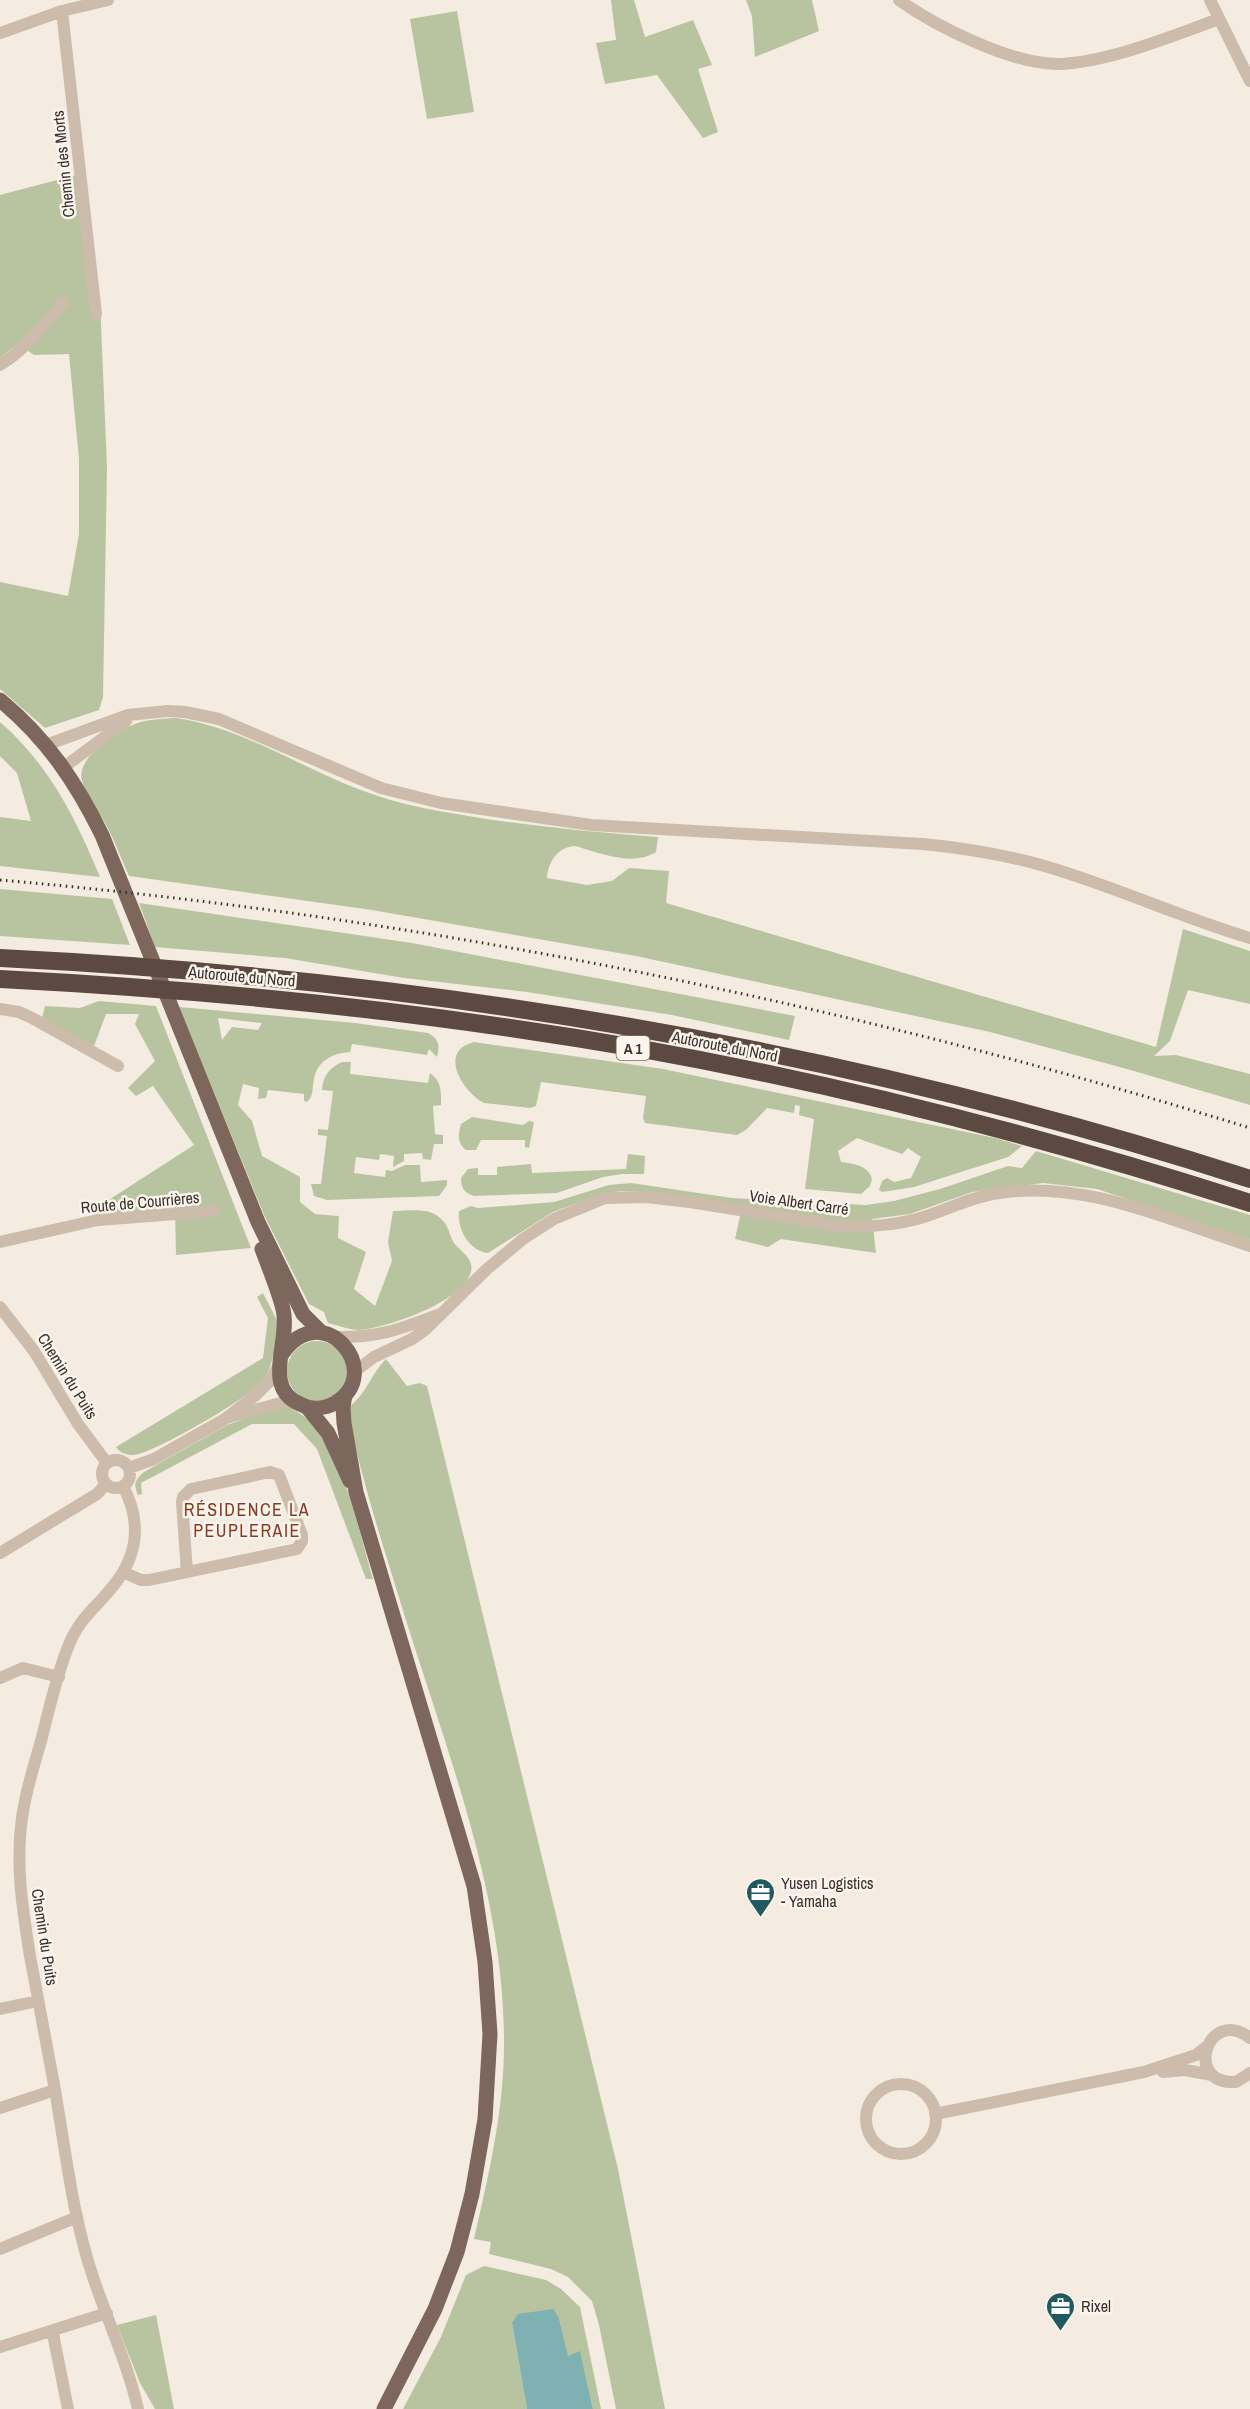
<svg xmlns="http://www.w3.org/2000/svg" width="1250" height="2409" viewBox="0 0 1250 2409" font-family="'Archivo Narrow',sans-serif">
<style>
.green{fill:#b8c4a0;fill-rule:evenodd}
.water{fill:#7fb0b2}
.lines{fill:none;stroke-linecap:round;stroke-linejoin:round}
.minor{stroke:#cdbbac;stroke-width:12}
.major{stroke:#7d675c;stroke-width:15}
.highway{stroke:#5c4a42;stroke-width:18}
.rail{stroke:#3b302b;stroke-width:3;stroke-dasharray:1.5 4.5;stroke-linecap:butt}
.labels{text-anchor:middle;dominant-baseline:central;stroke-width:5;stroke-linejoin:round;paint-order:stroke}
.shield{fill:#fbf5ee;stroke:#756b66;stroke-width:1.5}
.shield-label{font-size:15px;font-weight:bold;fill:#3b302b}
.street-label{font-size:16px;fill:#3b302b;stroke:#fbf5ee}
.poi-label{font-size:16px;fill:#3b302b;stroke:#fbf5ee;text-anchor:start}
.neighbourhood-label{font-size:18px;letter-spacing:1.5px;fill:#8c3b22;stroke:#fbf5ee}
</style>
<rect width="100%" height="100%" fill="#f4ebe1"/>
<path class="green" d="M611 0H634L645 37 693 20 712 65 698 69 718 132 703 138 657 75 605 84 596 43 616 40Z
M746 0H812L819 31 755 57 752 16Z
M457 11 474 112 427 119 410 19Z
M76 175 100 301 107 467 103 697 99 710 45 728 0 689V582L68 596 79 534V459L69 354 34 355 18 344 0 358V195Z
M176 718C242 728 296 765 358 789 398 805 443 812 486 819 543 827 600 833 658 837L656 852C635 865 610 856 588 850 584 849 578 846 575 846 557 847 548 863 547 878L587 885 612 881 629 868 669 871 666 903 1156 1047 1183 929 1250 951V1004L1188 990 1170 1041 1154 1056 1176 1055 1250 1074V1105L1127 1069 990 1032 636 956 372 910 129 876C121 858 114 839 104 821 97 809 86 795 82 781 75 758 117 731 135 724 148 719 162 719 176 718Z
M0 722C50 766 75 817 100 877L0 866V817L31 821 17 773 0 756Z
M0 889 112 899 130 945 0 936Z
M139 903 412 943 795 1016 789 1040 672 1015 527 992 404 978 285 958 155 947Z
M99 1001 156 1006 251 1248 176 1255 175 1208 94 1216 90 1212 194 1145 153 1086 136 1096 128 1088 155 1061 135 1024 139 1014H106L94 1046 42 1018 45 1006 80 1008Z
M179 1007 355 1023 428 1033C439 1039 440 1045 437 1057L429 1049 427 1055 352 1044 350 1052C333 1053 317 1061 314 1079 312 1088 314 1096 307 1102L304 1101V1094L268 1090 266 1098 258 1099 259 1088 243 1084 238 1105 252 1121 262 1156 300 1177V1202L315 1214 339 1216 338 1238 366 1252 354 1289 375 1306 392 1261 388 1242 393 1211C411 1211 432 1206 444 1222 449 1228 450 1237 454 1243 459 1250 468 1254 471 1264 478 1298 384 1329 359 1330 349 1330 337 1325 328 1323L324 1312 309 1304 265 1217ZM218 1018 261 1023H262L258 1030 232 1027 222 1040Z
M474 1042 663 1069 995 1138 1022 1146 1008 1157 914 1187 882 1192 879 1190 882 1181 887 1178 894 1182 911 1178 921 1157 908 1148 902 1154 857 1138 838 1151 841 1162C854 1164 868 1165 872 1179L870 1186 861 1194 805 1189 814 1119 799 1115 800 1106 795 1105 794 1113 767 1108 746 1130 737 1135 645 1123 643 1118 646 1096 541 1082 536 1106 530 1108 484 1103C463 1092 437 1051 474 1042Z
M342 1062H351L350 1074 428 1083 430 1073C442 1082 441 1091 441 1105L433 1106 435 1134 443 1135V1144H434L431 1160 423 1159 422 1153 404 1154V1161L393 1167 394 1156 380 1154 379 1160 356 1157 354 1173 385 1177 386 1170 392 1171 405 1165H420L421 1182 447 1180V1185L439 1196 327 1200 314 1196 311 1184H321L327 1136 318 1135V1129L328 1130 333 1091 322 1090C323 1076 329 1068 342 1062Z
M472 1117 523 1125 529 1121 534 1122 529 1148 525 1147V1140H481L476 1150H466C457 1143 458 1134 461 1124Z
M1036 1151 1250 1215V1240L1097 1189 1043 1183 972 1192 910 1214 872 1219 876 1253 781 1239 768 1247 735 1239 742 1207 647 1192 620 1191 599 1195 553 1212 488 1253C469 1251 457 1229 459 1211L471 1206 478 1208 554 1202 609 1185 631 1183 732 1198 866 1205 894 1201 940 1189 1008 1166 1022 1168Z
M628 1154 645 1156 644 1174H622L603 1177 557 1193 474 1196C464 1193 461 1188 461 1178L468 1169 478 1168V1175H497V1167L531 1164 532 1173 626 1169Z
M263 1293C267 1301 275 1315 277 1322 280 1333 271 1371 264 1380 254 1395 148 1457 132 1455 126 1455 119 1452 116 1447L263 1358 268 1318 257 1297Z
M287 1371a30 30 0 1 1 60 0a30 30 0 1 1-60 0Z
M386 1359 407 1386 420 1383 427 1386 618 2169 665 2409H616L599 2325 592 2301 568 2277 551 2269 489 2254 491 2242 474 2239C489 2174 505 2106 504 2038 503 1893 448 1754 405 1617 390 1568 374 1519 361 1469 356 1449 350 1429 348 1408 368 1392 369 1377 386 1359Z
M282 1406C339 1417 358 1532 373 1579H366L317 1449 294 1424H252L141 1483 142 1494 138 1495C133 1484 135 1480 144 1472L227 1425Z
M484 2266 546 2280 561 2289 580 2307 601 2409H593L580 2352 568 2357 559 2318 512 2323 527 2409H403L441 2337 466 2275Z
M156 2315 174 2409H155L140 2383 117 2325Z"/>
<path class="water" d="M553 2309 559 2318 568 2356 580 2351 593 2409H527L512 2323 518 2314Z"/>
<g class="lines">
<path class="minor" d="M899 0C937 27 1013 65 1060 64 1109 62 1172 36 1219 19
M1210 0 1250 81
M62 11 96 314
M0 33 62 11 108 0
M0 365C26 349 44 325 63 302
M46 745 128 715 168 711 185 712 219 719 381 788 441 803 591 825 923 844C963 848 1002 854 1041 865 1112 885 1179 917 1250 938
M64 767 126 721
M0 1009 19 1012 32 1018 118 1066
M0 1242 98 1220 214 1211
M0 1307 34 1351 78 1424 107 1463
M335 1337C378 1338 398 1330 437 1315
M354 1372 374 1357 412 1339 426 1329 487 1269 523 1239 554 1219 605 1198 646 1197 690 1202 840 1226C866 1227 892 1226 917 1219 945 1211 970 1197 999 1193 1086 1180 1168 1220 1250 1246
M226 1418 284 1402 299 1404
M102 1474a14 14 0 1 1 28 0a14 14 0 1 1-28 0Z
M129 1468 154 1459 225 1419 256 1395 271 1380 279 1364
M123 1486C141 1520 139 1554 114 1585 96 1608 79 1618 68 1647 56 1677 49 1710 41 1741 35 1762 28 1784 24 1806 14 1857 22 1906 30 1956 38 2001 47 2045 55 2090 66 2154 73 2219 94 2280 109 2324 128 2365 138 2409
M0 1553 97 1494 106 1484
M123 1572 141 1580H149L297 1549 302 1541V1535L279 1475 270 1472 191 1489 183 1497 182 1502 187 1572
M0 1678 23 1668 59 1677
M0 2009 38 2001
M1250 2038C1208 2005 1182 2085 1236 2082L1250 2073
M1163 2072 1185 2070 1212 2075
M866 2119a35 35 0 1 1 70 0a35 35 0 1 1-70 0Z
M0 2108 55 2090
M935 2114 1144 2072 1196 2055 1206 2047
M0 2249 77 2217
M54 2331V2339L68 2409
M0 2347 107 2313"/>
<path class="major" d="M0 700C47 739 76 782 102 835L258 1222 303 1314 321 1332
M262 1249C269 1268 278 1289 283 1309 291 1341 261 1387 300 1404 311 1410 324 1409 335 1403 387 1372 322 1295 282 1354
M345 1395 343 1407 344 1423 356 1492 474 1886 485 1962 490 2034 485 2119 472 2194 457 2252 435 2309 384 2409
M307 1407 328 1433 350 1481"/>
<path class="highway" d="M0 958C425 979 845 1048 1250 1179
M0 979C216 990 430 1012 642 1049 848 1086 1051 1139 1250 1203"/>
<path class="rail" d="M0 880C423 917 844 1002 1250 1128"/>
</g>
<defs>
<symbol id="office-pin" viewBox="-11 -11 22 30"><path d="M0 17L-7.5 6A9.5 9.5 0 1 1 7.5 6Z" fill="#1f5a5e" stroke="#fbf5ee"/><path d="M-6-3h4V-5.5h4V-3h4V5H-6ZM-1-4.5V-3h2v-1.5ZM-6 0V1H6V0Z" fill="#fff"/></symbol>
</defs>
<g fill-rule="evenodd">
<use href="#office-pin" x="744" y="1876" width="33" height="45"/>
<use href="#office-pin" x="1044" y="2290" width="33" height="45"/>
</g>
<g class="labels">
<rect class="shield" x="616.5" y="1036" width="33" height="24" rx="4.5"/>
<g class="shield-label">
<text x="633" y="1048">A 1</text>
</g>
<g class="street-label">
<text transform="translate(63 164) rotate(-96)">Chemin des Morts</text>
<text transform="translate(242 976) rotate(5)">Autoroute du Nord</text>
<text transform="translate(725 1046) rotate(11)">Autoroute du Nord</text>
<text transform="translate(140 1202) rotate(-5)">Route de Courrières</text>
<text transform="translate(799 1202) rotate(8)">Voie Albert Carré</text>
<text transform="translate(68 1376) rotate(58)">Chemin du Puits</text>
<text transform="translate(45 1937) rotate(81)">Chemin du Puits</text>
</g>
<g class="poi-label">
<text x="781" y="1883">Yusen Logistics<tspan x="781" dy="18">- Yamaha</tspan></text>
<text x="1081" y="2306">Rixel</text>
</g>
<g class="neighbourhood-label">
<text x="247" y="1509">RÉSIDENCE LA<tspan x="247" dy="21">PEUPLERAIE</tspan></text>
</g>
</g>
</svg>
